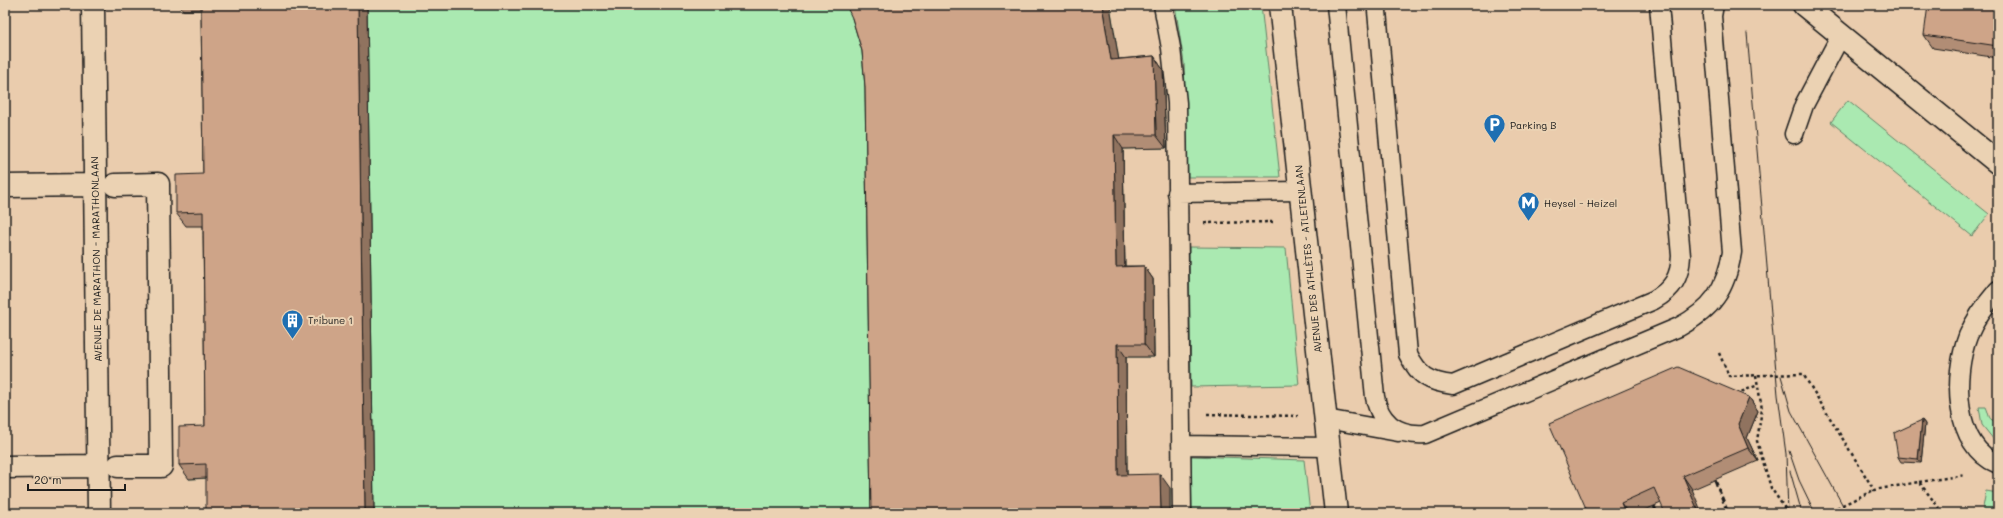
<svg xmlns="http://www.w3.org/2000/svg" width="2003" height="518" viewBox="0 0 2003 518" font-family="Mali,sans-serif">
<style>
.green{fill:#aae9b1;stroke:#638266}
.lines{fill:none;stroke-linecap:round;stroke-linejoin:round}
.service-casing{stroke:#1c1c1c;stroke-width:21}
.pedestrian-casing{stroke:#1c1c1c;stroke-width:25}
.minor-casing{stroke:#1c1c1c;stroke-width:25}
.tertiary-casing{stroke:#1c1c1c;stroke-width:25}
.path{stroke:#1c1c1c;stroke-width:2.5;stroke-dasharray:3 3;stroke-linecap:butt}
.service{stroke:#ebd2b3;stroke-width:18}
.pedestrian{stroke:#ebd2b3;stroke-width:22}
.minor{stroke:#ebd2b3;stroke-width:22}
.tertiary{stroke:#ebd2b3;stroke-width:22}
.tram{stroke:#1c1c1c;stroke-width:1}
.rail{stroke:#1c1c1c;stroke-width:3;stroke-dasharray:6 3;stroke-linecap:butt}
.wall{fill:#b18d75;stroke:#1c1c1c}
.shaded-wall{fill:#90735f;stroke:#1c1c1c}
.building{fill:#cea488;stroke:#1c1c1c}
.labels{text-anchor:middle;dominant-baseline:central;stroke-width:4;stroke-linejoin:round;paint-order:stroke}
.poi-label{font-size:10px;fill:#1c1c1c;stroke:#ebd2b3;text-anchor:start}
.street-label{font-size:10px;fill:#1c1c1c;stroke:#ebd2b3}
</style>
<rect width="100%" height="100%" fill="#eaccad"/>
<filter id="ink" filterUnits="userSpaceOnUse"><feTurbulence type="fractalNoise" baseFrequency=".025" numOctaves="2"/><feDisplacementMap in="SourceGraphic" scale="8" xChannelSelector="R" yChannelSelector="G"/><feConvolveMatrix kernelMatrix="1 2 1 2 8 2 1 2 1" color-interpolation-filters="sRGB"/></filter>
<g filter="url(#ink)">
<path class="green" d="M183 5H1110L1121 73 1163 70 1166 148 1123 149 1125 280 1153 279 1154 357H1126L1127 488H1170V513H216L215 478 189 479 214 440 210 10Z
M1175 5H1261L1280 177H1188L1184 63Z
M1848 100 1989 214 1972 236 1831 122Z
M1189 247 1286 248 1299 385 1191 387Z
M1979 407H1986C1990 415 1987 421 1998 421V445L1982 425Z
M1191 456 1304 460 1310 513H1192Z
M1986 491 1998 493V513H1982Z"/>
<g class="lines">
<defs>
<path id="service" d="M1163 5 1171 48 1177 103 1182 513
M1336 5 1375 397C1380 423 1398 436 1425 434L1679 327C1712 309 1726 290 1732 252L1712 16 1714 5
M1378 5 1377 11 1408 354C1419 376 1429 382 1453 385L1654 300C1673 289 1680 277 1681 256L1659 5
M1794 134 1804 105 1841 35
M1177 193 1300 191
M1998 290C1986 304 1975 319 1968 336 1953 375 1953 446 1998 464
M1326 419 1398 432
M1181 445 1329 447"/>
<path id="pedestrian" d="M115 185 158 184 161 466H118"/>
<path id="minor" d="M93 5 99 513
M1280 5 1336 513
M5 186 95 185
M5 467 98 466"/>
<path id="tertiary" d="M1804 5 1998 163"/>
</defs>
<use href="#service" class="service-casing"/>
<use href="#pedestrian" class="pedestrian-casing"/>
<use href="#minor" class="minor-casing"/>
<use href="#tertiary" class="tertiary-casing"/>
<path class="path" d="M1204 223 1275 222
M1719 353 1729 376 1803 374 1874 490 1919 482 1943 513
M1756 375 1762 409 1757 441 1771 488 1788 513
M1736 394 1758 385
M1207 414 1298 416
M1919 482 1966 475
M1826 513 1874 490"/>
<use href="#service" class="service"/>
<use href="#pedestrian" class="pedestrian"/>
<use href="#minor" class="minor"/>
<use href="#tertiary" class="tertiary"/>
<path class="tram" d="M1747 33 1778 395 1786 454 1788 513
M1781 376 1791 411 1847 513
M1789 451 1799 480 1815 513
M1790 471 1802 513"/>
<path class="rail" d="M1715 480 1728 513
M1654 506 1657 513"/>
</g>
<path class="wall" d="M179 5H367L374 513 206 478 189 479 179 465 205 426 203 226H186L176 213 203 174 201 10H183Z
M1998 5V58L1933 48 1924 35Z
M852 18 1118 59 1154 56 1163 70 1166 148 1123 149 1125 266H1144L1153 279 1154 357H1126L1127 475 1170 488 871 513 865 87 862 51Z
M1749 397 1758 411 1747 438 1758 461 1638 513H1588Z
M1922 420 1925 424 1921 463 1901 462 1898 457Z"/>
<path class="shaded-wall" d="M358 5H367L374 513H365Z
M1102 5H1110V6L1121 73 1111 60Z
M1154 56 1163 70 1166 148 1156 135Z
M1114 135 1123 149 1125 280 1116 267Z
M1144 266 1153 279 1154 357 1144 344Z
M1117 344 1126 357 1127 488 1118 475Z
M1749 397 1758 411 1747 438 1758 461 1748 448 1738 424Z
M1922 420 1925 424 1921 463 1918 459Z
M1160 474 1170 488V513H1161Z
M1683 476 1692 489 1702 513H1699Z
M1621 503 1628 513H1625Z"/>
<path class="building" d="M201 5H358L365 513H206V464L179 465V427L205 426 203 212 176 213V175L203 174Z
M846 5H1102L1111 60 1154 56 1156 135H1114L1116 267 1144 266V344H1117L1118 475 1160 474 1161 513H871L865 87 862 51 852 18Z
M1928 5H1998V46L1924 35Z
M1678 367 1749 397 1738 424 1748 448 1683 476 1699 513H1665L1654 488 1621 503 1625 513H1588L1549 423Z
M1922 420 1918 459 1898 457 1894 433Z"/>
</g>
<defs>
<symbol id="parking-pin" viewBox="-11 -11 22 30"><path d="M0 17L-7.5 6A9.5 9.5 0 1 1 7.5 6Z" fill="#1f6fb2" stroke="#ebd2b3"/><path d="M-3.5-5.5H1a3.5 3.5 0 0 1 0 7H-1V5.5H-3.5ZM-1-3.4V-.6H.8a1.4 1.4 0 0 0 0-2.8Z" fill="#fff"/></symbol>
<symbol id="metro-pin" viewBox="-11 -11 22 30"><path d="M0 17L-7.5 6A9.5 9.5 0 1 1 7.5 6Z" fill="#1f6fb2" stroke="#ebd2b3"/><path d="M-5.5 5V-5H-3L0 0L3-5H5.5V5H3V-.5L0 4L-3-.5V5Z" fill="#fff"/></symbol>
<symbol id="building-pin" viewBox="-11 -11 22 30"><path d="M0 17L-7.5 6A9.5 9.5 0 1 1 7.5 6Z" fill="#1f6fb2" stroke="#ebd2b3"/><path d="M-4-6H4V6H1V3H-1V6H-4ZM-2.5-4.3h1.7v1.8h-1.7ZM.8-4.3h1.7v1.8H.8ZM-2.5-1h1.7V.8h-1.7ZM.8-1h1.7V.8H.8Z" fill="#fff"/></symbol>
</defs>
<g fill-rule="evenodd">
<use href="#parking-pin" x="1482" y="112" width="25" height="34"/>
<use href="#metro-pin" x="1516" y="190" width="25" height="34"/>
<use href="#building-pin" x="280" y="308" width="25" height="34"/>
</g>
<g class="labels">
<g class="poi-label">
<text x="1510" y="125">Parking B</text>
<text x="1544" y="203">Heysel - Heizel</text>
<text x="308" y="320">Tribune 1</text>
</g>
<g class="street-label">
<text transform="translate(96 259) rotate(-91)">AVENUE DE MARATHON - MARATHONLAAN</text>
<text transform="translate(1308 259) rotate(-96)">AVENUE DES ATHLÈTES - ATLETENLAAN</text>
</g>
</g>
<rect width="2003" height="518" fill="none" stroke="#ebd2b3" stroke-width="20"/>
<rect x="10" y="10" width="1983" height="498" fill="none" stroke="#1c1c1c" stroke-width="1.5" filter="url(#ink)"/>
<path d="M28 484v6h97v-6" fill="none" stroke="#1c1c1c" stroke-width="2"/>
<text x="34" y="484" font-size="12" fill="#1c1c1c" stroke="#ebd2b3" stroke-width="3" paint-order="stroke">20 m</text>
</svg>
